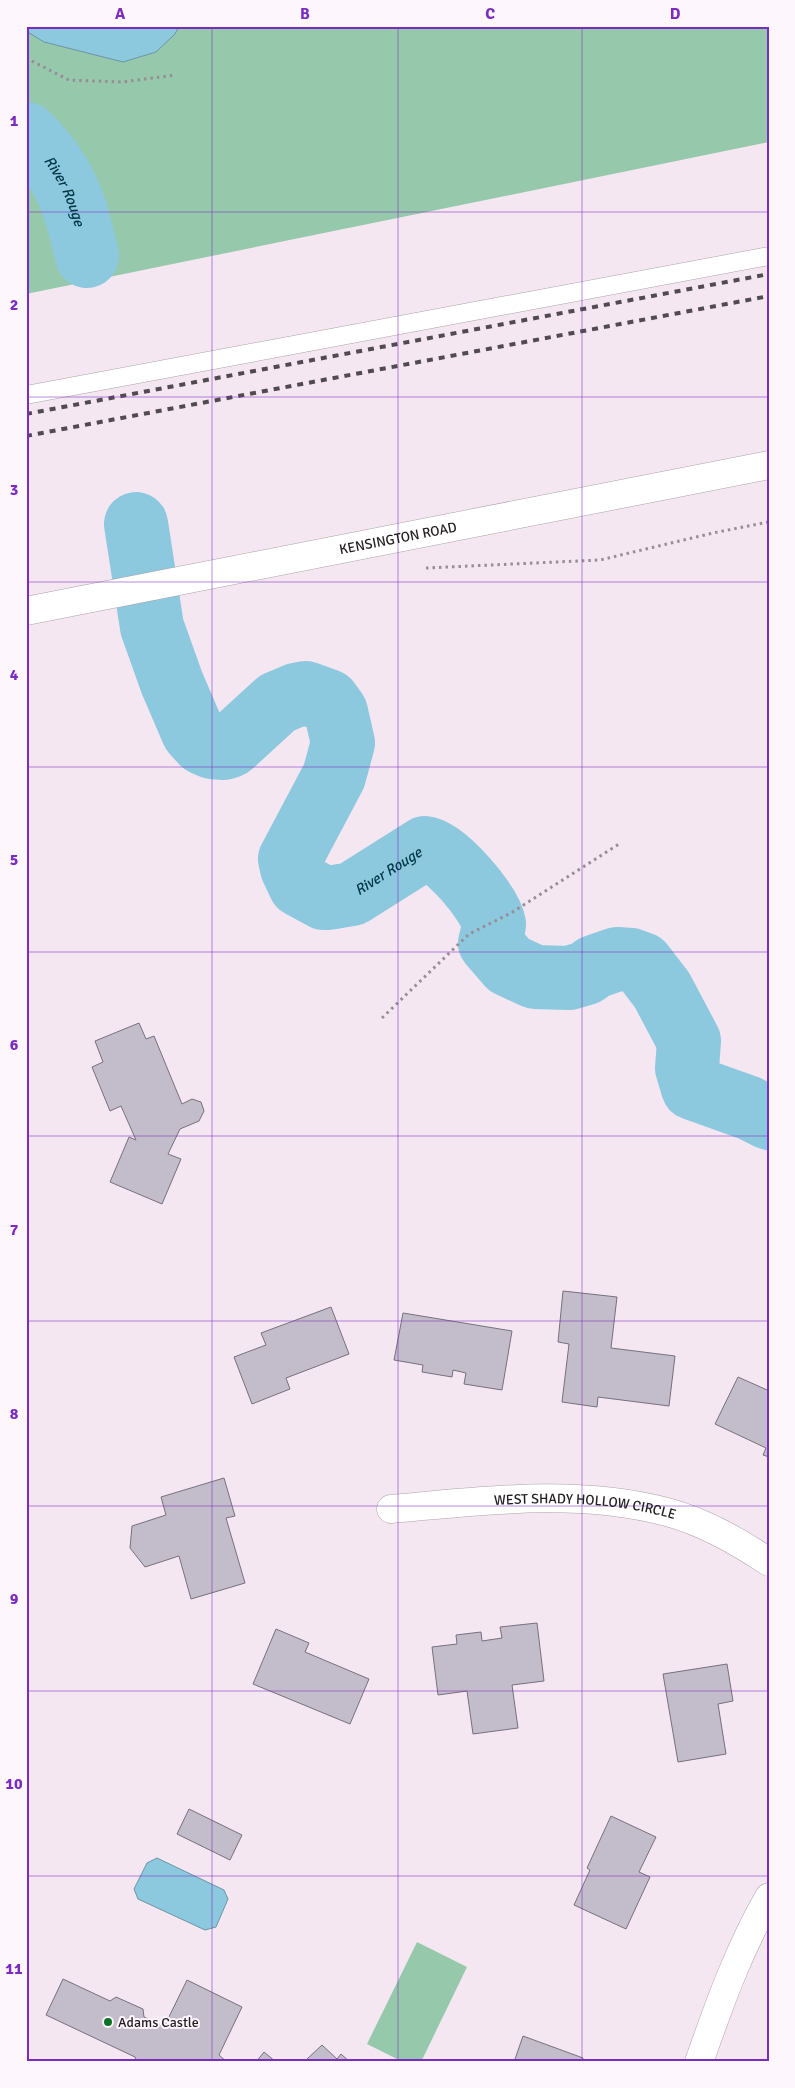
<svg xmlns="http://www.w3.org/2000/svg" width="795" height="2088" viewBox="0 0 795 2088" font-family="Signika,sans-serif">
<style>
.green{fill:#96c9ac}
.water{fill:#8cc8de;stroke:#6c95a6}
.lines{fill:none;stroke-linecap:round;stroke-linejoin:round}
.river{stroke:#8cc8de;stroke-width:64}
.building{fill:#c3bcca;stroke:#77707d}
.lane-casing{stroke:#ada1ac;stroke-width:19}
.street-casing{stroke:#ada1ac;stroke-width:29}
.secondary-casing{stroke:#ada1ac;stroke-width:29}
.path{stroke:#978d95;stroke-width:3;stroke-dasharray:2.5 4;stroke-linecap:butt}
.lane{stroke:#fff;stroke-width:18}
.street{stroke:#fff;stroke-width:28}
.secondary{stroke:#fff;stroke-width:28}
.rail{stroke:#514a4f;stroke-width:4;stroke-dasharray:6 6;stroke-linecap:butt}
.grid{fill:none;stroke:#7b2cbf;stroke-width:1;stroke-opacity:0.55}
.poi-dot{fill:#087324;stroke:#fef6fd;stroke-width:2}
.labels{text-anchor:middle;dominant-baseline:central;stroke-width:4;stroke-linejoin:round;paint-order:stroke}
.street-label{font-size:14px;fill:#231e22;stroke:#fef6fd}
.poi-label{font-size:14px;fill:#231e22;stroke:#fef6fd;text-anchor:start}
.water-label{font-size:15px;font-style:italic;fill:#003747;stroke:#fef6fd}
.neatline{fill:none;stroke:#7b2cbf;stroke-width:2}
.grid-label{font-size:16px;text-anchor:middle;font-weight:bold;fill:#7b2cbf}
</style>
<rect width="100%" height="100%" fill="#f4e7f2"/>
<path class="green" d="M26 26H769V142L26 294Z
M417 1942 467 1967 421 2062H403L367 2044Z"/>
<path class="water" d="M26 26H179L175 34 156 52 123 62 44 42 26 31Z
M26 105 70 158 86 199 91 233 60 239 49 193 26 161Z
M157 1858 224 1890 228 1899 216 1927 205 1930 138 1899 134 1889 147 1863Z"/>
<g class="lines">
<g class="river">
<path id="s1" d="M26 134C65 171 76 205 87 256"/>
<path id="s2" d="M136 524 152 627 172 683 193 732 203 743 212 747 224 748 230 746 277 703 296 695 306 693 328 701 336 712 343 743 334 776 290 859 292 868 300 885 324 898H328L352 894 425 848C445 850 490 903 494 924 494 929 491 938 490 943L509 965 535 977 569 978 586 973 594 967 617 959 631 960 642 964 662 990 689 1041 687 1068 693 1088 749 1108 769 1118"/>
</g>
</g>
<path class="building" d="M139 1023 146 1039 154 1036 182 1104 192 1099 201 1102 204 1111 199 1121 180 1129 168 1154 181 1159 162 1204 110 1182 129 1137 136 1140 121 1106 110 1111 92 1067 103 1062 95 1041Z
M563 1291 617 1297 611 1348 675 1356 669 1406 598 1397 597 1407 562 1402 569 1344 558 1342Z
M331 1307 349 1354 286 1378 290 1389 252 1404 234 1357 266 1345 261 1333Z
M403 1313 512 1331 502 1390 464 1384 466 1373 453 1370 452 1377 422 1372 423 1365 394 1360Z
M738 1377 767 1390 769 1385V1457L763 1455 766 1448 715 1424Z
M224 1478 235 1516 226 1518 245 1583 191 1599 179 1556 145 1567 130 1548 132 1526 166 1515 161 1497Z
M537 1623 544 1681 512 1685 518 1728 473 1734 467 1691 438 1695 432 1647 457 1644 456 1635 481 1632 482 1641 502 1638 500 1627Z
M276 1629 309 1643 305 1652 369 1679 350 1724 253 1684Z
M727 1664 733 1701 718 1704 726 1754 678 1762 663 1674Z
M189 1809 242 1835 230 1860 177 1834Z
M611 1816 656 1837 639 1872 650 1877 626 1929 574 1905 590 1870 587 1868Z
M63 1979 110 2001 116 1997 143 2009 144 2017 164 2027 187 1980 242 2007 219 2055 227 2062H137L135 2057 46 2015Z
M523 2036 583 2058 582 2062H514Z
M322 2045 337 2059 341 2054 350 2062H308L306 2060Z
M264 2052 276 2062H256Z"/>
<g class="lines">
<defs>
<path id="lane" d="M26 395 769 256"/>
<g id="street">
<path id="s3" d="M391 1509C482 1501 576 1488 667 1512 704 1522 737 1541 769 1562"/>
<path d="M699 2062C719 2005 739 1949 769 1897"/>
</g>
<g id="secondary">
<path id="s4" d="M26 611 769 465"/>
</g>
</defs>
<use href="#lane" class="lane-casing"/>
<use href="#street" class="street-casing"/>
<use href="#secondary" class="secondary-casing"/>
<path class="path" d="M26 58 69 80 122 82 176 75
M426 568 600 560 713 533 769 522
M382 1018 469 934 511 913 619 844"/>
<use href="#lane" class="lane"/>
<use href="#street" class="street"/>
<use href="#secondary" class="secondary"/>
<path class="rail" d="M26 414 769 274
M26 436 769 296"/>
</g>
<path class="grid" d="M212 26V2062M398 26V2062M582 26V2062M26 212H769M26 397H769M26 582H769M26 767H769M26 952H769M26 1136H769M26 1321H769M26 1506H769M26 1691H769M26 1876H769"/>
<circle class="poi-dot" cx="108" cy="2022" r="5"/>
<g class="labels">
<g class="street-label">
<text stroke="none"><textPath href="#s4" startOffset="379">KENSINGTON ROAD</textPath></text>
<text stroke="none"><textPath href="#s3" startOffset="195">WEST SHADY HOLLOW CIRCLE</textPath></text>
</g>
<g class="poi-label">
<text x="118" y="2022">Adams Castle</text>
</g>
<g class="water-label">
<text stroke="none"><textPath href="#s1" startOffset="70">River Rouge</textPath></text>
<text stroke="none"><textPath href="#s2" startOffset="678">River Rouge</textPath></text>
</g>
</g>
<rect width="795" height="2088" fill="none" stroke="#fef6fd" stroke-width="55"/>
<rect x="28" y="28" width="740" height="2032" class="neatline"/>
<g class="grid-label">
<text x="120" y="19">A</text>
<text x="305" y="19">B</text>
<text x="490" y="19">C</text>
<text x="675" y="19">D</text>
<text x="14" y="126">1</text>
<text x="14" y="310">2</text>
<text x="14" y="495">3</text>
<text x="14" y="680">4</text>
<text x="14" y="865">5</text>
<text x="14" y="1050">6</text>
<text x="14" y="1235">7</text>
<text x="14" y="1419">8</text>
<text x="14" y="1604">9</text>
<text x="14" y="1789">10</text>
<text x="14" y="1974">11</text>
</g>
</svg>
